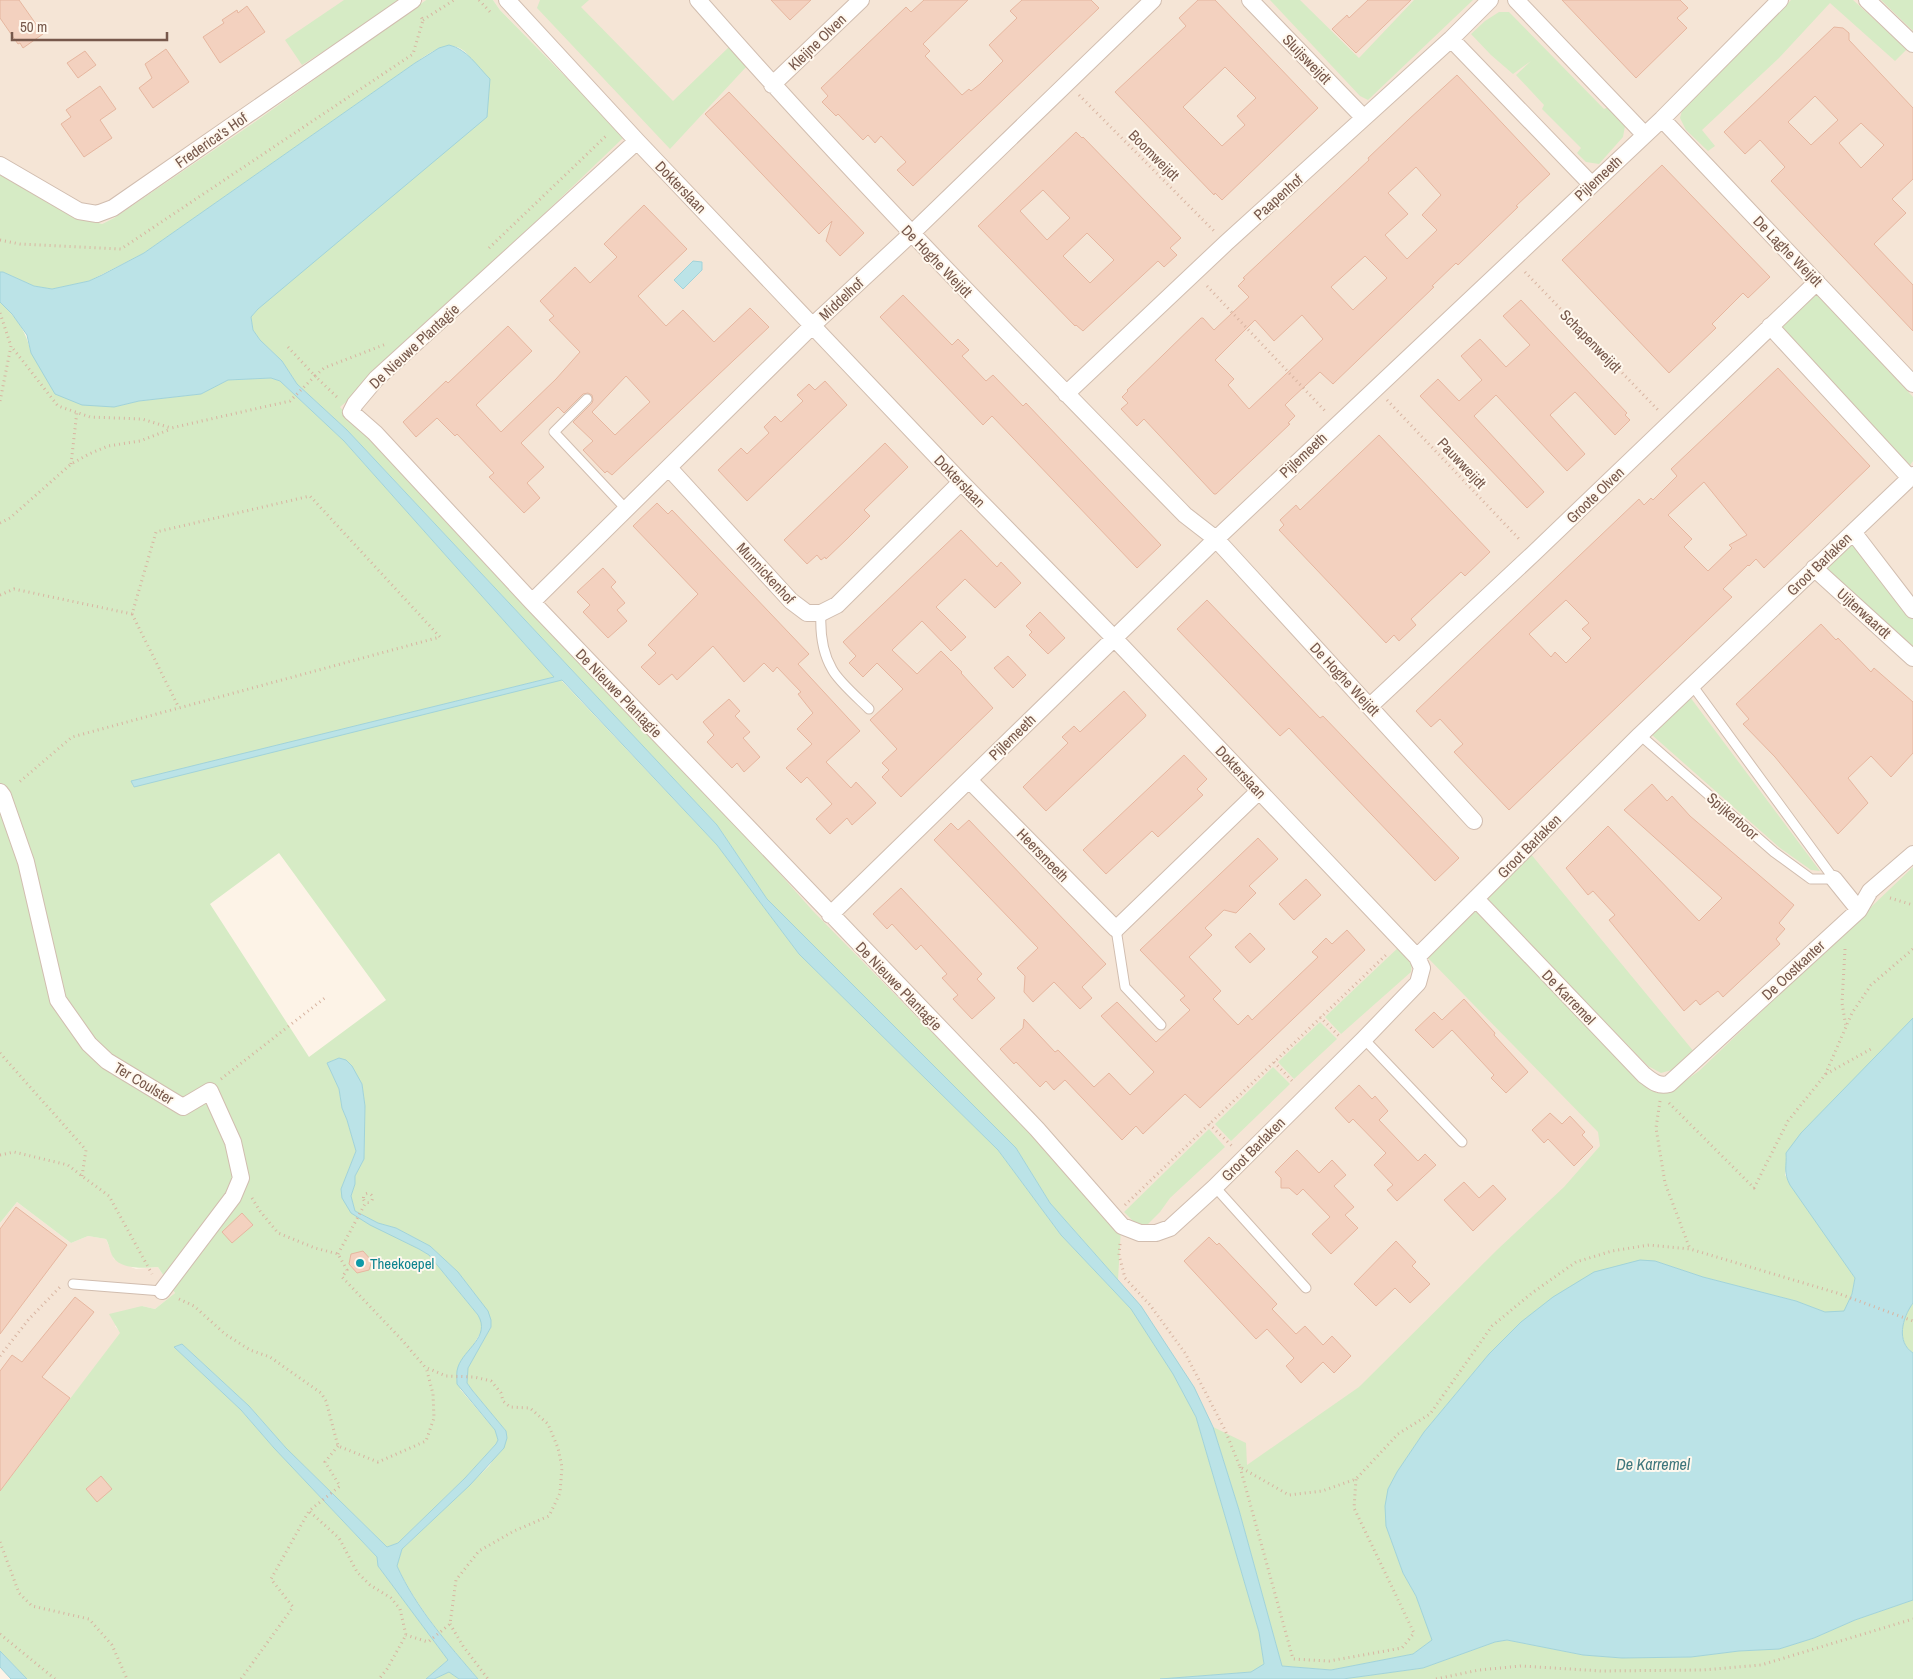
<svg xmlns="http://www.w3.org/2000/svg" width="1913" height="1679" viewBox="0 0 1913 1679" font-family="'Archivo Narrow',sans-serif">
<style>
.residential{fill:#f5e5d6}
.green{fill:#d6ebc5;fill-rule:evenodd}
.water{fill:#bbe3e7;stroke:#a1d3d9}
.building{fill:#f3d1bf;stroke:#e6b69f;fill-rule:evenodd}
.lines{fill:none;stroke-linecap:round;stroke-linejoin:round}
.lane-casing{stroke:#d1bdaf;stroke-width:11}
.street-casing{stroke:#d1bdaf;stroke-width:18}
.path{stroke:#d8b4a1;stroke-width:3;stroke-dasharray:1 4;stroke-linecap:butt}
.lane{stroke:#fff;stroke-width:9}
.street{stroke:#fff;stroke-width:16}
.culture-dot{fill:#0f9aa8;stroke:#fff8ee;stroke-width:2}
.labels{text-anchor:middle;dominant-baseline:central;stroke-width:4;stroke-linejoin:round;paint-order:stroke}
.street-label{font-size:15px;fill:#77584b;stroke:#fff8ee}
.culture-label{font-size:15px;fill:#0d838f;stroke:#fff8ee;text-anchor:start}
.water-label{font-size:16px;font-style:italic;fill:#3e767c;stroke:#fff8ee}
</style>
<rect width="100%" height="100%" fill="#fdf3e7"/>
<path class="residential" d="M0 0H426L249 126 114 218 102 224 68 213 0 175Z
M493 0H1913V935L1407 1356 1253 1473 1206 1425 1106 1274 1115 1230 332 408 613 125 500 10Z
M17 1202 71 1243 88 1236 106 1239 114 1259 121 1263 136 1269 158 1267 175 1293 155 1309 142 1306 115 1326 121 1333 0 1491V1223Z"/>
<path class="green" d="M344 0H404L302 65 285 40Z
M426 0H493L500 10 613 125 623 138 363 388 340 407 430 504 713 798 812 910 1022 1124 1121 1228 1118 1280 1050 1203 1016 1148 767 899 717 825 347 430 297 384 282 361 260 340 253 330 251 317 470 58C454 34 431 52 415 63L144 253 89 281 52 289 34 286 3 272H0V175L68 213 102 224 114 218 249 126Z
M540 0H589L581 7 673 101 729 47 747 66 670 149 537 8Z
M1270 0H1300L1359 58 1414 0H1473L1368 100 1360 96Z
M1791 0H1853L1907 49 1895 61 1830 3 1779 58 1702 130 1715 146 1708 151 1686 130 1680 118 1683 107Z
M1881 0H1913V31Z
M1499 12H1509L1604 109 1609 107 1625 126 1623 137 1599 164 1586 162 1577 153 1581 148 1542 109 1544 105 1516 75 1531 61 1513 74 1491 55 1471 34 1485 21Z
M1817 294 1913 397V461L1910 465 1781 328Z
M0 302C17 319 26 330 31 353L114 407 139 401 201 394 228 380 271 378 280 381 344 441 554 677 132 781 133 787 561 680 717 845 799 954 998 1150 1061 1235 1131 1309 1173 1374 1196 1417 1259 1632 1264 1665 1251 1672 1160 1679H478C448 1644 417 1608 397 1566L402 1549 489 1466 507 1438 506 1431 472 1390 467 1383 468 1368 491 1327 487 1310 458 1272 430 1246 396 1228 378 1223 355 1211 351 1196 355 1184V1176L364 1159 365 1106 362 1084 339 1058 327 1063 339 1089 342 1108 347 1120 356 1151 341 1189 351 1213 419 1249 429 1255 478 1315 483 1322 481 1332 475 1342 460 1389 495 1430 498 1440 496 1444 465 1478 398 1543 387 1547 286 1448 249 1406 182 1344 174 1347 241 1410 274 1448 377 1557 378 1566 448 1660 426 1679H27L0 1651V1491L120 1333 109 1314 142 1306 155 1309 175 1293 158 1267C146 1268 121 1270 113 1257 110 1252 109 1244 106 1239L88 1236 71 1243 17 1202 0 1223ZM279 853 386 1000 309 1057 210 904Z
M1855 540 1913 616V658L1817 576Z
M1690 697 1820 871 1811 870 1780 848 1652 735Z
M1530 853 1695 1053 1679 1068 1661 1073 1648 1066 1486 899Z
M1913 867V1018L1786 1153 1787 1161 1785 1175 1855 1278 1852 1294 1844 1312H1825L1796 1301 1703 1277 1655 1261 1489 1354 1424 1432 1397 1472 1388 1489 1386 1526 1403 1573 1416 1596 1433 1640 1413 1654 1331 1670 1282 1666 1239 1510 1213 1427 1246 1443 1247 1465 1359 1387 1498 1249 1564 1187 1600 1146 1598 1132 1427 957 1477 910 1644 1084 1657 1093H1668L1699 1071Z
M1401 945 1412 960 1411 972 1341 1034 1325 1017Z
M1320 1022 1337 1039 1294 1079 1278 1062Z
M1273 1067 1290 1084 1231 1141 1215 1124Z
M1209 1129 1225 1147 1170 1198 1160 1212 1142 1230 1124 1212Z
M1913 1303V1353C1896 1342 1902 1318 1913 1303Z
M1913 1600V1679H1343L1423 1668 1495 1642 1507 1640 1583 1655 1622 1658 1691 1657 1739 1651 1779 1649 1814 1638 1855 1620Z
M449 1672 459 1679H434Z"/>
<path class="water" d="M449 45C467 49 477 66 490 79L487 117 258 309 251 317 253 330 260 340 282 361 297 384 347 430 717 825 767 899 1016 1148 1050 1203 1141 1306 1194 1387 1213 1427 1239 1510 1282 1666 1331 1670 1413 1654 1432 1640 1416 1596 1403 1573 1386 1526 1385 1506 1388 1489 1397 1472 1424 1432 1489 1354 1521 1322 1553 1297 1594 1272 1640 1260 1655 1261 1703 1277 1796 1301 1825 1312 1844 1311 1852 1294 1855 1278 1790 1185C1783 1172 1787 1166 1786 1153L1801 1133 1913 1018V1303C1902 1318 1896 1342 1913 1353V1600L1855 1620 1814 1638 1779 1649 1739 1651 1691 1657 1622 1658 1583 1655 1507 1640 1495 1642 1423 1668 1343 1679H1160L1251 1672 1264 1664 1259 1632 1196 1417 1173 1374 1131 1309 1061 1235 998 1150 799 954 717 845 562 680 134 787 131 781 554 677 344 441 280 381 271 378 228 380 201 394 139 401 114 407 82 405 55 394 31 353 27 335 12 314 0 302V272H3L34 286 52 289 89 281 102 275 144 253 415 63 439 48Z
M693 261 702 262V270L683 289 674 280Z
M339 1058 346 1060 352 1066 362 1084 365 1106 364 1159 355 1176V1184L351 1196 355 1211 378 1223 396 1228 430 1246 458 1272 488 1311 491 1320V1327L468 1368 467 1383 472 1390 506 1431 507 1438 504 1448 470 1485 402 1549 397 1566C416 1608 448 1644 478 1679H459L449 1672 434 1679H426L448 1660 378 1566 377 1557 274 1448 241 1410 174 1347 182 1344 249 1406 286 1448 387 1547 398 1543 465 1478 496 1444 498 1440 495 1430 457 1384C457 1378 456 1372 458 1367 464 1349 491 1337 478 1315L429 1255 419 1249 370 1225 351 1213 342 1198 341 1189 356 1151 347 1120 342 1108 339 1089 327 1063Z
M0 1651 27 1679H11L0 1667Z"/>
<path class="building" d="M0 0H19L43 34 23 48 20 43 18 44 0 18Z
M771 0H811L790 20Z
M924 0H968L923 44 930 51 925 56 962 95 969 89 971 91 980 84 1003 61 989 45 1017 18 1010 11 1022 0H1091L1099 8 913 186 897 170 906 162 881 136 875 143 868 135 863 140 838 114 836 116 822 102 828 96 821 88 906 7 911 12Z
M1198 0H1215L1318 108 1222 200 1215 193 1214 195 1115 92 1186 26 1179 18ZM1225 67 1256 98 1237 116 1245 125 1222 146 1183 107Z
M1368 0H1411L1356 53 1332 29 1347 15 1349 18Z
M1562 0H1680L1688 8 1677 18 1687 28 1636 78Z
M247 6 265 32 220 63 203 37 224 23 222 20 237 10 238 13Z
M1834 27 1843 28 1849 33V40L1913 108V179L1892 199 1906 213 1874 244 1913 285V331L1771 181 1785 167 1760 140 1745 154 1724 132ZM1815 96 1838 120 1811 145 1788 122ZM1861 123 1884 145 1861 168 1839 143Z
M166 49 189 82 153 108 139 88 152 78 145 64Z
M85 51 96 65 78 78 67 63Z
M1457 75 1550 174 1516 206 1518 207 1458 265 1456 263 1432 286 1434 287 1333 384 1320 372 1291 399 1285 405 1295 416 1288 423 1290 424 1216 494H1214L1144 419 1137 426 1121 409 1128 403 1122 397 1128 391 1127 390 1201 318H1203L1214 330 1249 297 1238 286 1245 279 1243 278 1369 160 1368 158 1408 120ZM1416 167 1441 195 1422 215 1437 230 1407 259 1385 235 1408 214 1388 193ZM1365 256 1387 278 1353 310 1331 287ZM1302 315 1323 339 1249 409 1228 385 1234 379 1215 360 1255 320 1274 341Z
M100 86 116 109 100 120 112 138 84 157 61 124 71 117 66 110Z
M729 92 864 233 840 256 826 241 832 221 819 234 705 114Z
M1076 132 1082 138 1083 137 1181 238 1170 248 1177 255 1164 267 1158 261 1083 331 1076 325 1075 326 978 226ZM1043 190 1070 218 1047 240 1020 211ZM1087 233 1114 260 1090 283 1063 256Z
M1662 165 1770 277 1748 298 1743 293 1712 324 1716 328 1669 373 1562 260Z
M644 205 687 249 638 296 666 326 683 310 714 342 750 308 769 327 612 475 607 471 605 473 583 450 593 441 573 422 592 403 593 400 592 395 588 393 583 394 564 413 558 407 521 443 544 467 527 483 540 498 524 513 489 477 494 473 457 434 455 436 437 418 416 437 403 422 446 381 448 383 508 326 532 351 476 405 501 432 556 379 580 352 549 320 554 316 540 301 575 267 590 283 617 257 604 244ZM626 376 650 402 615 435 592 412Z
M903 295 952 345 958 339 969 350 962 356 986 381 993 375 1023 406 1026 403 1161 545 1137 568 992 416 983 425 880 317Z
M1521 300 1627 413 1625 415 1630 420 1615 435 1575 392 1550 415 1585 454 1567 471 1496 395 1474 416 1544 492 1527 508 1420 396 1438 379 1459 401 1482 380 1461 356 1480 339 1506 367 1530 345 1503 316Z
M1778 368 1870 466 1764 568 1756 559 1749 566 1748 565 1723 589 1732 597 1509 810 1454 752 1463 744 1440 719 1431 727 1416 711 1639 499 1644 505 1651 498 1653 500 1677 476 1671 469ZM1704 482 1747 535 1729 545 1732 548 1708 571 1684 547 1692 539 1668 515ZM1566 600 1589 623 1582 629 1591 638 1566 663 1555 652 1551 657 1529 634Z
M825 381 847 405 747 501 718 470 741 448 747 454 769 433 764 427 775 416 781 422 803 401 797 395 809 384 815 390Z
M1379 435 1490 552 1465 576 1461 572 1411 619 1416 625 1399 641 1394 635 1386 643 1279 530 1284 525 1280 520 1296 505 1300 510Z
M885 443 908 467 864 510 870 516 848 538 826 559 825 557 821 560 817 555 807 564 784 540Z
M657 503 668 514 672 510 809 654 798 664 860 731 826 762 851 788 856 782 876 803 852 825 847 818 830 834 816 819 832 804 807 777 801 783 786 768 812 744 797 729 813 713 798 694 801 692 777 667 773 672 764 663 744 682 713 646 677 680 672 674 659 685 641 667 656 653 648 645 698 594 633 526Z
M961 530 997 567 1001 562 1021 583 995 608 965 579 936 607 966 637 951 651 922 621 892 650 917 674 941 651 962 672 961 673 993 708 901 797 882 777 889 770 882 763 897 749 870 720 903 689 877 663 863 677 849 663 856 656 843 642Z
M603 568 616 582 611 587 625 603 617 610 627 621 608 638 583 612 590 605 577 592Z
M1207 600 1320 718 1323 716 1459 858 1435 881 1289 728 1280 736 1177 629Z
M1040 612 1065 638 1048 654 1029 635 1032 632 1026 626Z
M1821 624 1836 640 1838 638 1871 672 1874 668 1913 702V753L1891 777 1871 756 1848 778 1868 803 1838 834 1775 757 1743 724 1749 719 1736 704Z
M1008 656 1026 675 1013 688 994 668Z
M1124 691 1146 715 1145 717 1046 811 1023 787 1068 743 1062 737 1074 726 1080 732Z
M729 699 740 711 735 716 750 732 743 738 760 757 744 772 737 763 732 768 707 742 714 735 703 722Z
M1184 755 1207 779 1197 789 1203 795 1158 837 1152 831 1106 874 1083 850Z
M1652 784 1667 801 1672 796 1690 816 1794 905 1779 923 1785 929 1776 939 1780 944 1753 969 1723 997 1718 991 1700 1005 1696 1000 1684 1011 1609 920 1615 915 1593 891 1588 895 1566 868 1608 826 1699 921 1722 898 1624 810Z
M969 820 1106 964 1082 987 1092 998 1080 1009 1054 982 1033 1002 1024 992 1025 976 1017 968 1038 948 934 840 951 823 958 830Z
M1258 838 1278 859 1249 886 1256 893 1236 913 1224 910 1205 928 1212 935 1189 957 1221 991 1213 999 1238 1025 1248 1015 1252 1020 1318 957 1312 952 1326 938 1332 944 1347 930 1365 950 1200 1108 1185 1094 1143 1134 1136 1126 1122 1140 1065 1080 1054 1090 1046 1081 1040 1087 1016 1062 1014 1064 1000 1049 1023 1028 1024 1019 1055 1052 1058 1050 1094 1087 1109 1073 1130 1095 1154 1072 1101 1016 1117 1002 1156 1042 1190 1010 1180 1000 1185 996 1140 950Z
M1306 879 1321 895 1294 920 1279 904Z
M901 888 982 974 977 979 995 998 972 1019 953 999 958 995 942 978 947 974 921 945 916 950 892 924 887 929 873 914Z
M1250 933 1265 949 1250 963 1235 947Z
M1464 999 1495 1033 1494 1035 1528 1072 1506 1093 1491 1078 1494 1075 1452 1030 1433 1048 1415 1030 1434 1012 1442 1020Z
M1359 1085 1372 1099 1375 1096 1388 1111 1379 1120 1418 1161 1425 1154 1436 1165 1397 1201 1387 1190 1393 1185 1374 1165 1386 1153 1353 1119 1349 1123 1335 1108Z
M1550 1113 1562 1124 1570 1116 1585 1132 1582 1135 1593 1147 1574 1166 1548 1139 1544 1143 1532 1130Z
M1297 1150 1319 1173 1332 1160 1346 1175 1334 1186 1354 1207 1345 1215 1358 1228 1331 1254 1312 1234 1330 1217 1303 1189 1297 1195 1289 1188H1281V1178L1275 1172Z
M1464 1182 1479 1198 1493 1185 1506 1199 1473 1231 1444 1200Z
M16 1207 67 1245 0 1334V1229Z
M242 1213 253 1225 232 1243 222 1232Z
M1209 1237 1217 1245 1219 1243 1277 1304 1272 1309 1296 1334 1305 1326 1323 1345 1332 1336 1351 1356 1334 1373 1323 1362 1301 1383 1286 1366 1294 1358 1267 1329 1256 1339 1184 1261Z
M1396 1241 1416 1262 1412 1266 1430 1284 1410 1303 1395 1288 1376 1306 1354 1284Z
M363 1251 372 1261 369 1270 357 1273 349 1264 351 1254Z
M75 1297 94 1312 42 1377 70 1398 0 1491V1371L12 1355 22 1362Z
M101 1476 112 1489 97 1502 86 1489Z"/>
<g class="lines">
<defs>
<path id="lane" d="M587 399 554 432 626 509
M821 613C820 632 822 652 832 669 838 681 859 699 869 709
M1692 685 1834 879
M1640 735 1774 852 1811 879H1834
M1116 929 1125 987 1161 1025
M1364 1039 1462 1142
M1215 1187 1306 1288
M73 1284 162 1291"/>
<path id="street" d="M507 0 637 141 961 482 1114 638 1417 957
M698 0C854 178 1020 346 1185 515L1216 539 1474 821
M1250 0 1364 118
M1516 0 1645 135
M1867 0 1913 44
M1451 39 1591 184
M772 85 861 0
M1662 119 1913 384
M637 141 376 379 355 404 351 412 375 433 532 602 1037 1129 1122 1226 1140 1233H1156L1170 1228 1215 1187 1364 1039 1418 983 1422 968 1417 957 1640 735 1913 475
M0 165 79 211 97 214 113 208 413 0
M1770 326 1910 478
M1066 394 1226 243 1451 39 1490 0
M669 468 791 601 807 613H821L837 605 961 482
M1853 532 1913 610
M1814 568 1913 658
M532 602 813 325 911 234 1153 0
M1370 706 1533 554 1817 282
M969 780 1116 929 1259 791
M0 792 3 796 26 862 58 1000 89 1044 107 1061 183 1107 210 1091 233 1142 241 1178 233 1197 162 1291
M1834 879 1859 910
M1476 899 1644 1075C1652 1081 1658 1087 1669 1084L1859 910 1870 891 1913 854
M830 915 1216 539 1662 119 1780 0"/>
</defs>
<use href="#lane" class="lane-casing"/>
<use href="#street" class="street-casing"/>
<path class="path" d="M479 0 492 14
M423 20 454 0
M1079 95 1214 231
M0 240 20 244 121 249 413 54 423 20 420 15
M489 248 607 135
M1525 272 1658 410
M1207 286 1326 412
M0 313 11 346
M288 347 315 376 324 368 386 344
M1387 400 1521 541
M0 401 11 346 58 406 90 417 142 419 171 428 290 401 315 376 339 399
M71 464 77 411
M0 523 10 518 71 464 89 454 108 446 140 441 171 429
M0 595 14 589 132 614 156 532 310 496 440 637 72 737 17 784
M132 614 179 708
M1890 898 1913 905
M1845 949 1842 1003 1846 1027
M1320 1017 1341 1038
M0 1053 86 1150 82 1176
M1274 1062 1294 1083
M1826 1074 1871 1049
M221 1079 326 997
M1660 1101 1656 1128 1665 1183 1690 1249
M1669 1103 1754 1188 1788 1121 1825 1075 1852 1013 1871 985 1913 949
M1209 1124 1232 1146
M0 1155 14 1152 68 1165 82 1176 109 1196 152 1274
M363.5 1198a4.5 4.5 0 1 1 9 0a4.5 4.5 0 1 1-9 0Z
M252 1198 260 1211 278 1233 315 1248 338 1254 347 1270 342 1277 402 1340 425 1367 446 1376 474 1377 491 1381 501 1393 503 1401 510 1407 530 1408 548 1424 558 1448 562 1467 560 1493 549 1516 514 1531 479 1551 456 1580 450 1624 428 1642 406 1635
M1125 1205 1388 953
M1120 1244 1119 1255 1125 1278 1150 1305 1185 1353 1225 1430 1240 1467 1289 1495 1322 1491 1356 1479 1398 1434 1430 1414 1492 1326 1532 1293 1576 1262 1612 1251 1649 1245 1690 1249 1837 1293 1913 1321
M338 1254 366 1202
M179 1299 194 1306 225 1334 250 1350 270 1357 321 1393 326 1401 338 1446 378 1462 426 1441 434 1418 433 1394 426 1367
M0 1356 29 1319 60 1287
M338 1446 325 1462 340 1486 309 1511 339 1538 357 1572 370 1585 391 1598 400 1609 406 1635 387 1669 379 1679
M1240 1467 1293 1659 1329 1661 1402 1648 1414 1633 1354 1508 1356 1479
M0 1542 19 1593 32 1606 89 1619 112 1645 127 1679
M450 1624 463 1646 488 1679
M0 1634 55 1679
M241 1679 293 1607 271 1579 309 1511
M1436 1679 1479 1670 1521 1666 1601 1671 1703 1670 1761 1665 1913 1619"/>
<use href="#lane" class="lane"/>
<use href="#street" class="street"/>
</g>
<circle class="culture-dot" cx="360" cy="1263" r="5"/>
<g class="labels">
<g class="street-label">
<text transform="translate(817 42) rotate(-44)">Kleijne Olven</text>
<text transform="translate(1307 59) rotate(46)">Sluijsweijdt</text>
<text transform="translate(211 140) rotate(-35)">Frederica's Hof</text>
<text transform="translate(1154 155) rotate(45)">Boomweijdt</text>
<text transform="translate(1598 178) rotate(-43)">Pijlemeeth</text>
<text transform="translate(681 187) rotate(46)">Dokterslaan</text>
<text transform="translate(1278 197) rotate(-42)">Paapenhof</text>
<text transform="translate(1788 251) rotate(46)">De Laghe Weijdt</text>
<text transform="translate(937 261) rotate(46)">De Hoghe Weijdt</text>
<text transform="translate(841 299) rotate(-43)">Middelhof</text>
<text transform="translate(1591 341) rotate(46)">Schapenweijdt</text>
<text transform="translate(414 346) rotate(-43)">De Nieuwe Plantagie</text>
<text transform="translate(1303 455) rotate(-43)">Pijlemeeth</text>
<text transform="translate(1462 463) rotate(47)">Pauwweijdt</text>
<text transform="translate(960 481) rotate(46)">Dokterslaan</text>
<text transform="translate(1595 495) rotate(-44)">Groote Olven</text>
<text transform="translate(1819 564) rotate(-44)">Groot Barlaken</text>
<text transform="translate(766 573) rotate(47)">Munnickenhof</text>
<text transform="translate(1864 613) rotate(42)">Uijterwaardt</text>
<text transform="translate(1345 679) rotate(47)">De Hoghe Weijdt</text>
<text transform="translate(619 693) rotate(46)">De Nieuwe Plantagie</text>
<text transform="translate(1012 737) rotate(-44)">Pijlemeeth</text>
<text transform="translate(1241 772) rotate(47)">Dokterslaan</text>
<text transform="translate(1733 816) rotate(41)">Spijkerboor</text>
<text transform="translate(1529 846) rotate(-45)">Groot Barlaken</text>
<text transform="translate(1043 855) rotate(46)">Heersmeeth</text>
<text transform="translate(1793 970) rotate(-43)">De Oostkanter</text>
<text transform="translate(899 986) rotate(46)">De Nieuwe Plantagie</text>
<text transform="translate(1569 997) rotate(46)">De Karremel</text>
<text transform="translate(144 1083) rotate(31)">Ter Coulster</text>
<text transform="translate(1253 1149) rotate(-45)">Groot Barlaken</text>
</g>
<g class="culture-label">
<text x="370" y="1263">Theekoepel</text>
</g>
<g class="water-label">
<text x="1653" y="1464">De Karremel</text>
</g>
</g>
<path d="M12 32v8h155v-8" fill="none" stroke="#77584b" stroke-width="2.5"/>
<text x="20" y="32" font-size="15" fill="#77584b" stroke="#fff8ee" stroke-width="4" paint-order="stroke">50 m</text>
</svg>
